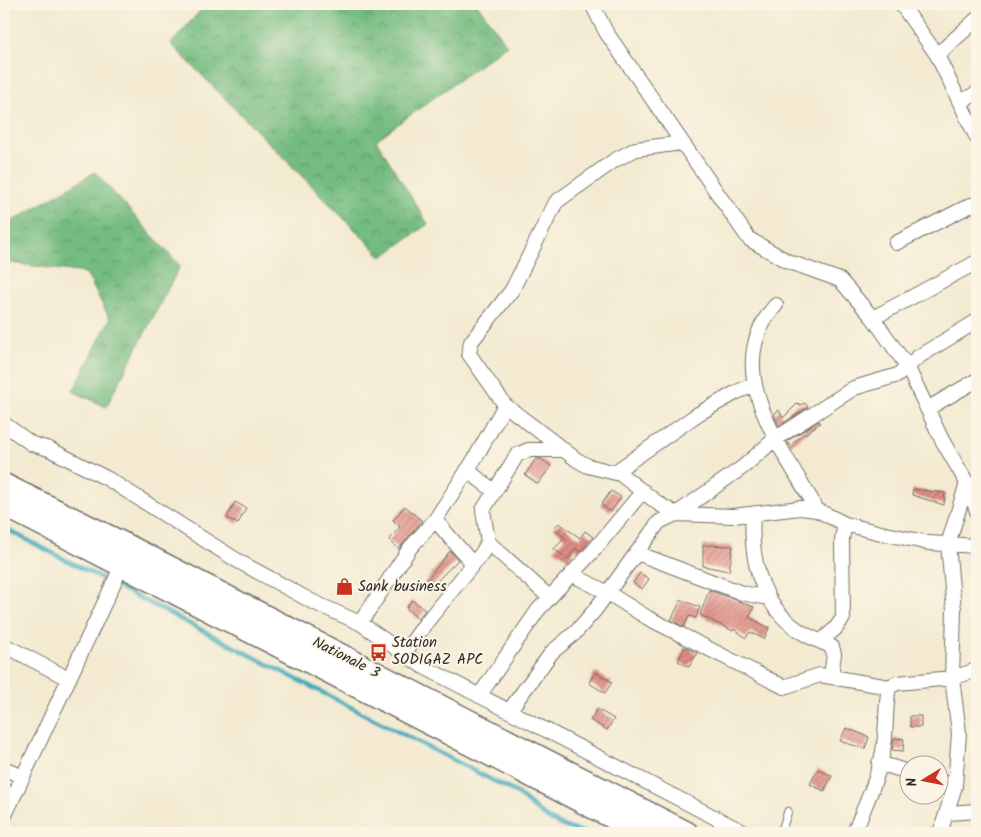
<svg xmlns="http://www.w3.org/2000/svg" width="981" height="837" viewBox="0 0 981 837" font-family="Kalam,sans-serif">
<style>
.forest{fill:url(#forest-crowns);stroke:#507456}
.lines{fill:none;stroke-linecap:round;stroke-linejoin:round}
.stream{stroke:#3eaabd;stroke-width:4.5}
.building{fill:url(#building-hatch)}
.lane-casing{stroke:#716e65;stroke-width:9}
.street-casing{stroke:#716e65;stroke-width:16}
.primary-casing{stroke:#716e65;stroke-width:25}
.lane{stroke:#fff;stroke-width:7}
.street{stroke:#fff;stroke-width:14}
.primary{stroke:#fff;stroke-width:22}
.labels{text-anchor:middle;dominant-baseline:central;stroke-width:4;stroke-linejoin:round;paint-order:stroke}
.poi-label{font-size:15px;fill:#2b2b2b;stroke:#fcf5e5;text-anchor:start}
.street-label{font-size:15px;fill:#2b2b2b;stroke:#fcf5e5}
</style>
<defs>
<pattern id="forest-crowns" width="20" height="18" patternUnits="userSpaceOnUse" patternTransform="scale(1.25)"><rect width="20" height="18" fill="#74bc80"/><path d="M2 6a3 3 0 1 1 6 0M12 15a3 3 0 1 1 6 0" fill="none" stroke="#5f9969"/></pattern>
<pattern id="building-hatch" width="6" height="6" patternUnits="userSpaceOnUse" patternTransform="scale(1.25)"><rect width="6" height="6" fill="#e18e85"/><path d="M-1 1l2-2M0 6l6-6M5 7l2-2" fill="none" stroke="#b7746d"/></pattern>
</defs>
<rect width="100%" height="100%" fill="#fcf5e5"/>
<filter id="ink" filterUnits="userSpaceOnUse"><feTurbulence type="fractalNoise" baseFrequency=".02" numOctaves="2"/><feDisplacementMap in="SourceGraphic" scale="10" xChannelSelector="R" yChannelSelector="G"/><feConvolveMatrix kernelMatrix="1 2 1 2 8 2 1 2 1" color-interpolation-filters="sRGB"/></filter>
<filter id="wash" filterUnits="userSpaceOnUse"><feTurbulence type="fractalNoise" baseFrequency=".0096" numOctaves="4" result="noise"/><feDisplacementMap in="SourceGraphic" scale="20" xChannelSelector="R" yChannelSelector="G"/><feGaussianBlur stdDeviation="1.12" result="paint"/><feColorMatrix in="noise" values="0 0 0 0 0 0 0 0 0 0 0 0 0 0 0 0 0 1.4 0 .05"/><feComposite in="paint" operator="in"/></filter>
<g filter="url(#wash)">
<rect width="100%" height="100%" fill="#f3ead1"/>
<path class="forest" d="M206 4H477L507 45 376 140 428 224 382 257 171 44Z
M95 172 180 266 106 407 73 391 110 319 86 273 4 262V226Z"/>
<g class="lines">
<path class="stream" d="M4 528 517 793C541 815 556 828 589 833"/>
</g>
<g id="blocks">
<path class="building" d="M798 403 800 405 805 403 808 407 779 426 774 414 779 410 783 418Z
M819 421 820 423 805 434 804 433 790 446 787 441Z
M536 459H541L551 466 538 484 525 475Z
M913 489 945 493 944 505 912 495Z
M611 491 621 497 611 512 601 505Z
M235 502 246 508 238 524 227 518Z
M405 506 422 521 399 549 389 540 400 527 393 520Z
M559 523 580 538 585 531 593 537 580 552 576 548 568 559 554 549 565 538 554 528Z
M703 545 733 546 729 571 703 566Z
M450 551 458 560 430 588 424 583Z
M640 573 649 579 642 589 633 583Z
M709 590 754 607 749 617 769 628 764 639 750 632 746 638 734 629 733 631 700 615Z
M412 600 425 610 418 619 406 608Z
M681 600 700 607 696 618 689 616 684 627 671 620Z
M685 647 697 653 689 667 678 661Z
M595 672 612 682 605 693 589 683Z
M597 709 614 719 607 730 590 720Z
M910 716H921V727H910Z
M846 728 869 737 865 749 840 741Z
M894 738 904 739 903 751 892 750Z
M818 769 832 776 824 791 810 784Z"/>
</g>
</g>
<g filter="url(#ink)">
<use href="#blocks" fill-opacity="0" stroke="#716e65" stroke-width="1"/>
<g class="lines">
<defs>
<path id="lane" d="M781 833 788 811"/>
<path id="street" d="M592 4 606 32 749 239 787 261 840 280 873 318 907 366 942 440 967 483 977 511
M901 4 937 55 977 138
M937 55 977 19
M960 102 977 93
M682 143 636 149 615 160 556 202 512 290 471 342 469 354 505 405 577 460 588 466 620 474 659 504 676 514 733 516 800 508 817 510 845 524 881 533 929 543 977 546
M896 243 971 205
M776 305C717 370 785 451 817 510
M873 318 977 262
M927 409 977 380
M4 424 32 444 49 449 108 479 238 561 313 602 360 623 422 666 745 833
M467 470 494 491
M615 472 698 414 737 392 755 384
M753 515C750 555 759 600 794 627 805 636 820 641 832 647L834 654 831 676
M435 520 473 564
M488 542 549 597
M637 553 742 593 769 598
M571 574 608 593 648 618 784 687 820 675 889 687
M360 623 410 548 435 520 474 460 505 405
M821 641 835 629 843 618 842 539 845 524
M4 645 69 679
M403 655 425 624 482 553 488 542 483 510 517 455 528 450H560
M479 696 538 610 594 550 643 491
M509 711 552 652 575 633 595 610 659 522 676 514 743 467 775 439 854 388 898 375 918 357 977 321
M879 763 908 772
M4 768 22 777
M938 781 955 786
M948 813 977 811
M4 817 125 559
M854 833C865 805 880 775 884 745 887 725 885 706 889 687L897 683 952 678 977 670
M940 833 955 786 959 733 952 678 954 610 948 544 967 483"/>
<path id="primary" d="M4 485 130 547 687 833
M4 505 643 833"/>
</defs>
<use href="#lane" class="lane-casing"/>
<use href="#street" class="street-casing"/>
<use href="#primary" class="primary-casing"/>
<use href="#lane" class="lane"/>
<use href="#street" class="street"/>
<use href="#primary" class="primary"/>
</g>
</g>
<defs>
<symbol id="shop-bare" viewBox="-9 -9 18 18"><path d="M-5-2.5h2.3a2.7 3.5 0 0 1 5.4 0H5L5.5 6h-11ZM-1.5-2.5h3a1.5 2.3 0 0 0-3 0Z" fill="#c8321e" stroke="#fcf5e5" stroke-width="2.5" paint-order="stroke"/></symbol>
<symbol id="bus-bare" viewBox="-9 -9 18 18"><path d="M-5-6H5V4H4V6H2V4H-2V6H-4V4H-5ZM-3.5-4V0h7V-4ZM-3.5 1.2v1.5H-2V1.2ZM2 1.2v1.5H3.5V1.2Z" fill="#c8321e" stroke="#fcf5e5" stroke-width="2.5" paint-order="stroke"/></symbol>
</defs>
<g fill-rule="evenodd">
<use href="#shop-bare" x="332" y="574" width="25" height="25"/>
<use href="#bus-bare" x="366" y="640" width="25" height="25"/>
</g>
<g class="labels">
<g class="poi-label">
<text x="358" y="587">Sank business</text>
<text x="392" y="643">Station<tspan x="392" dy="17">SODIGAZ APC</tspan></text>
</g>
<g class="street-label">
<text transform="translate(346 658) rotate(27)">Nationale 3</text>
</g>
</g>
<rect width="981" height="837" fill="none" stroke="#fcf5e5" stroke-width="20"/>
<g transform="translate(924 780) rotate(260)"><circle r="24" fill="#fcf5e5" stroke="#a8a49b"/>
<path d="M0-4L9 19L0 12L-9 19Z" fill="#c8321e"/>
<text y="-8" font-size="14" font-weight="bold" text-anchor="middle" fill="#2b2b2b">N</text>
</g>
</svg>
